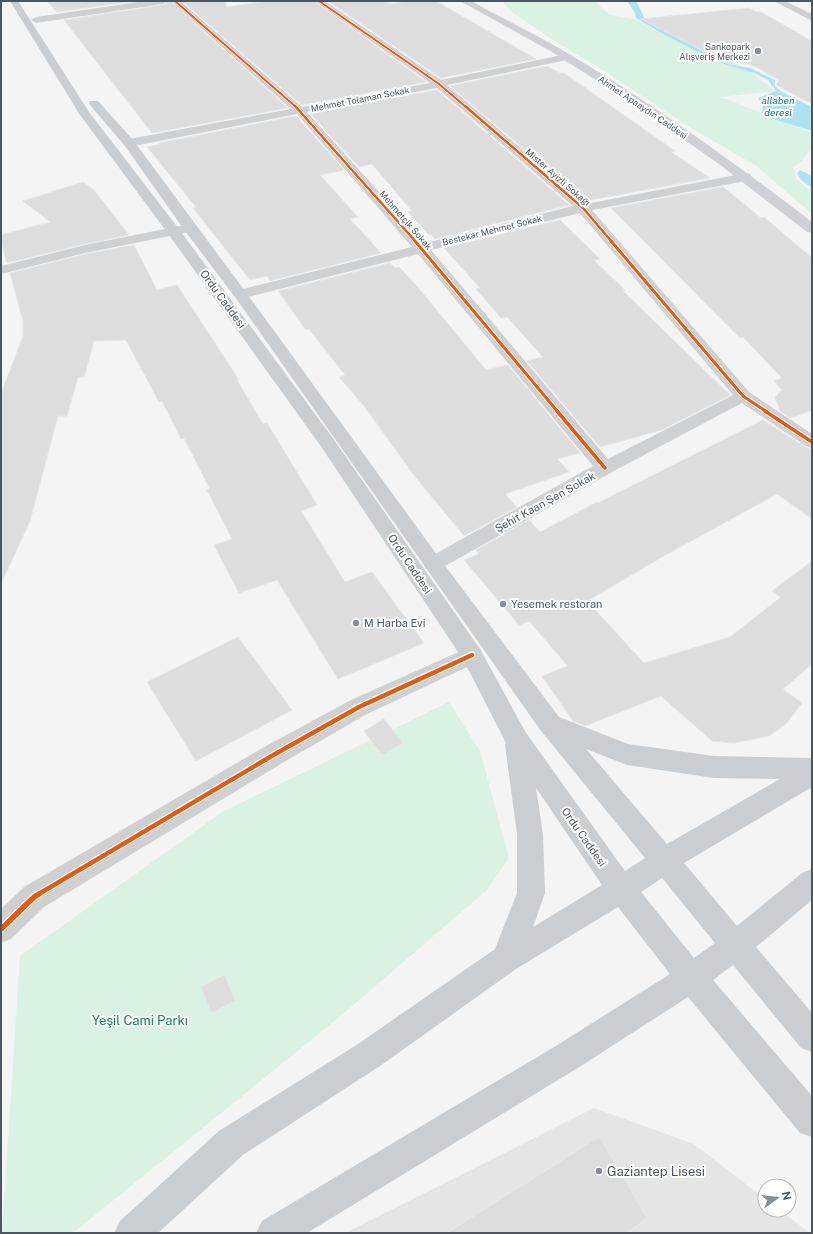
<svg xmlns="http://www.w3.org/2000/svg" width="813" height="1234" viewBox="0 0 813 1234" font-family="'Public Sans',sans-serif">
<style>
.education{fill:#e6e5e6}
.green{fill:#d9f2e3}
.water{fill:#aee2f0}
.building{fill:#ddddde;stroke:#e5e6e7}
.lines{fill:none;stroke-linecap:round;stroke-linejoin:round}
.street{fill:#ced0d2;fill-rule:evenodd}
.secondary{fill:#ced0d4;fill-rule:evenodd}
.primary{fill:#caced1;fill-rule:evenodd}
.cycleway-far5-casing{stroke:#fff;stroke-width:3}
.cycleway-far4-casing{stroke:#fff;stroke-width:4}
.cycleway-far3-casing{stroke:#fff;stroke-width:5}
.cycleway-far2-casing{stroke:#fff;stroke-width:5.5}
.cycleway-far1-casing{stroke:#fff;stroke-width:7}
.cycleway-casing{stroke:#fff;stroke-width:8}
.cycleway-far5{stroke:#e8590c;stroke-width:2}
.cycleway-far4{stroke:#e8590c;stroke-width:2.5}
.cycleway-far3{stroke:#e8590c;stroke-width:3}
.cycleway-far2{stroke:#e8590c;stroke-width:3.5}
.cycleway-far1{stroke:#e8590c;stroke-width:4.5}
.cycleway{stroke:#e8590c;stroke-width:5.5}
.poi-dot{fill:#868d94;stroke:#fff;stroke-width:1.5}
.labels{text-anchor:middle;dominant-baseline:central;stroke-width:4;stroke-linejoin:round;paint-order:stroke}
.far-poi-label{font-size:9px;fill:#4a5661;stroke:#fff;text-anchor:end}
.far-street-label{font-size:9px;fill:#4a5661;stroke:#fff}
.far-water-label{font-size:10px;font-style:italic;fill:#0c7c9b;stroke:#fff}
.street-label{font-size:11px;fill:#4a5661;stroke:#fff}
.poi-label{font-size:11px;fill:#4a5661;stroke:#fff;text-anchor:start}
.near-park-label{font-size:13px;fill:#17864f;stroke:#fff}
.near-poi-label{font-size:13px;fill:#4a5661;stroke:#fff;text-anchor:start}
</style>
<rect width="100%" height="100%" fill="#f4f4f4"/>
<path class="education" d="M594 1108 694 1144 765 1199V1210H780L810 1233H345Z"/>
<path class="green" d="M502 1H599L595 2 610 15 638 20 657 32 748 69 775 91 721 97 812 133V147L803 160 793 168 796 179 812 192V214L755 165 694 130 598 67 556 42 513 13Z
M449 702 480 751 509 858 486 891 337 1019 73 1233H2L20 956 224 811Z"/>
<path class="water" d="M627 1H636L645 19 654 26 730 65 750 68 775 80V86L782 92 812 107V131L773 119 762 113 763 106 758 98 776 91 768 80 754 73 727 65 704 55 659 32 636 18 635 13Z
M800 170 812 176V188L801 180 797 174Z"/>
<path class="building" d="M47 1H135L57 12Z
M168 1H170L288 108 152 133 64 20 163 5Z
M182 1H226V7L267 1H314L426 82 302 105Z
M328 1H385L390 4 408 1H436L536 59 441 78Z
M749 8 757 12H761L812 41V104L776 85 779 80 754 66 745 63 723 61 641 19Z
M547 66 560 73H564L675 151 671 152 710 178 585 201 450 86Z
M437 90 569 205 435 239 431 234 429 235 408 212 412 211 372 164 359 167 310 113Z
M296 116 344 170 320 175 358 217 350 219 381 253 270 281 267 276 250 280 193 208 196 207 147 147 160 144 159 143Z
M83 182 94 190 129 235 85 244 7 263 1 242V235L50 222 23 201Z
M723 187 761 218 764 217 812 258V410L791 418 780 411 775 397 782 390 774 381 782 378 743 337 740 338 611 208Z
M560 220 600 259 594 260 625 290 623 291 730 395 662 430 600 447 527 361 543 357 507 317 501 318 476 289 480 288 444 248Z
M134 245 157 290 177 285 239 380H237L263 424 267 423 317 505 301 511 345 582 372 572 424 643 338 679 277 580 239 593 214 545 232 539 207 490 210 489 184 438 181 439 162 401 159 402 126 340 94 341 84 377H78L67 416H58L30 521 1 584V394L23 336V321L10 273 85 254Z
M390 263 395 268 399 267 416 285 486 370 508 365 580 453 557 459 569 472 505 494 517 507 464 536 408 468H409L364 406 339 377 345 375 309 329 306 330 278 291Z
M763 420 812 451V519L777 494 662 557 587 601 644 663 730 637 781 597 772 591 812 561V664L783 689 802 703 786 724 769 736 734 743 712 741 661 696 585 726 573 721 542 676 568 666 529 621 519 625 464 560 479 554 476 550 529 520 540 532 597 502 598 503Z
M238 637 292 710 196 761 147 682Z
M384 719 403 743 382 755 364 731Z
M224 975 235 1000 212 1013 201 987Z
M599 1137 647 1218 626 1233H447Z"/>
<g class="lines">
<path class="street" d="M145 1H167L163 4 36 23 31 20 36 17Z
M171 1H180L302 107 430 83 315 1H325L441 80 567 54 571 55 572 57 571 59 567 60 447 85 586 204 746 173 750 174 752 177 750 180 746 181 592 210 749 392 812 434V448L806 446 742 403 612 472 440 569 433 571 426 569 423 564 426 559 593 466 418 254 240 299 235 297 232 294 235 291 412 247 297 114 129 147 125 146 123 143 125 140 129 139 291 109ZM437 88 573 206 425 243 307 112ZM580 213 733 395 608 459 431 250Z
M774 1H785L812 14V21Z
M190 224 195 225 197 228 195 231 85 253 1 274V266L85 245Z
M472 646 480 649 483 655 480 661 367 714 284 762 44 907 11 939 1 943V909L24 887 266 746 351 700Z"/>
<path class="secondary" d="M460 1H471C500 17 530 32 559 48 648 100 731 160 812 222V233L807 232 719 164 627 100 552 52Z"/>
<path class="primary" d="M10 1H18L89 112 179 229 332 437 480 649 526 733 625 871 645 858 541 731 235 297 185 231 125 146 90 105 89 103 90 101H98L133 140 245 291 440 559 559 717 628 744 714 756 812 758V787L684 863 737 926 802 873 812 869V900L756 947 812 1013V1052L801 1048 733 965 713 980 812 1096V1137L800 1133 688 997 581 1066 307 1233H256L262 1221 559 1044 670 974 618 907 516 969 380 1066 243 1155 158 1233H114L120 1221 219 1131 358 1044 495 949 517 893V834L505 745 506 743 464 661 320 445 169 235 80 115ZM586 749 627 765 714 778 780 779 667 844ZM536 788 602 885 533 927 545 893 543 834ZM662 878 715 943 694 958 641 892Z"/>
<defs>
<path id="cycleway-far5" d="M175 1 296 107
M319 1 439 84 466 107"/>
<path id="cycleway-far4" d="M295 106 416 242
M465 106 583 208 612 242"/>
<path id="cycleway-far3" d="M415 241 558 412
M611 241 743 396 767 412"/>
<path id="cycleway-far2" d="M557 411 605 468
M765 411 812 442"/>
<path id="cycleway-far1" d="M37 895 275 754 359 707 472 655"/>
<path id="cycleway" d="M1 929 34 897 39 894"/>
</defs>
<use href="#cycleway-far5" class="cycleway-far5-casing"/>
<use href="#cycleway-far4" class="cycleway-far4-casing"/>
<use href="#cycleway-far3" class="cycleway-far3-casing"/>
<use href="#cycleway-far2" class="cycleway-far2-casing"/>
<use href="#cycleway-far1" class="cycleway-far1-casing"/>
<use href="#cycleway" class="cycleway-casing"/>
<use href="#cycleway-far5" class="cycleway-far5"/>
<use href="#cycleway-far4" class="cycleway-far4"/>
<use href="#cycleway-far3" class="cycleway-far3"/>
<use href="#cycleway-far2" class="cycleway-far2"/>
<use href="#cycleway-far1" class="cycleway-far1"/>
<use href="#cycleway" class="cycleway"/>
</g>
<g class="poi-dot">
<circle cx="758" cy="51" r="4"/>
<circle cx="503" cy="604" r="4"/>
<circle cx="356" cy="623" r="4"/>
<circle cx="599" cy="1171" r="4"/>
</g>
<g class="labels">
<g class="far-poi-label">
<text x="750" y="46">Sankopark<tspan x="750" dy="10">Alışveriş Merkezi</tspan></text>
</g>
<g class="far-street-label">
<text transform="translate(360 99) rotate(-11)">Mehmet Tolaman Sokak</text>
<text transform="translate(643 107) rotate(34)">Ahmet Apaaydın Caddesi</text>
<text transform="translate(558 177) rotate(41)">Mister Ayizli Sokağı</text>
<text transform="translate(406 220) rotate(49)">Mehmetçik Sokak</text>
<text transform="translate(492 230) rotate(-14)">Bestekar Mehmet Sokak</text>
</g>
<g class="far-water-label">
<text x="778" y="100">allaben<tspan x="778" dy="12">deresi</tspan></text>
</g>
<g class="street-label">
<text transform="translate(223 299) rotate(54)">Ordu Caddesi</text>
<text transform="translate(545 502) rotate(-29)">Şehit Kaan Şen Sokak</text>
<text transform="translate(410 564) rotate(56)">Ordu Caddesi</text>
<text transform="translate(584 837) rotate(55)">Ordu Caddesi</text>
</g>
<g class="poi-label">
<text x="511" y="604">Yesemek restoran</text>
<text x="364" y="623">M Harba Evi</text>
</g>
<g class="near-park-label">
<text x="140" y="1020">Yeşil Cami Parkı</text>
</g>
<g class="near-poi-label">
<text x="607" y="1171">Gaziantep Lisesi</text>
</g>
</g>
<rect width="813" height="1234" fill="none" stroke="#4a5661" stroke-width="4"/>
<g transform="translate(777 1198) rotate(76)"><circle r="19" fill="#ffffff" stroke="#b7bbc0"/>
<path d="M0-3L7 15L0 10L-7 15Z" fill="#868d94"/>
<text y="-6" font-size="11" font-weight="bold" text-anchor="middle" fill="#4a5661">N</text>
</g>
</svg>
